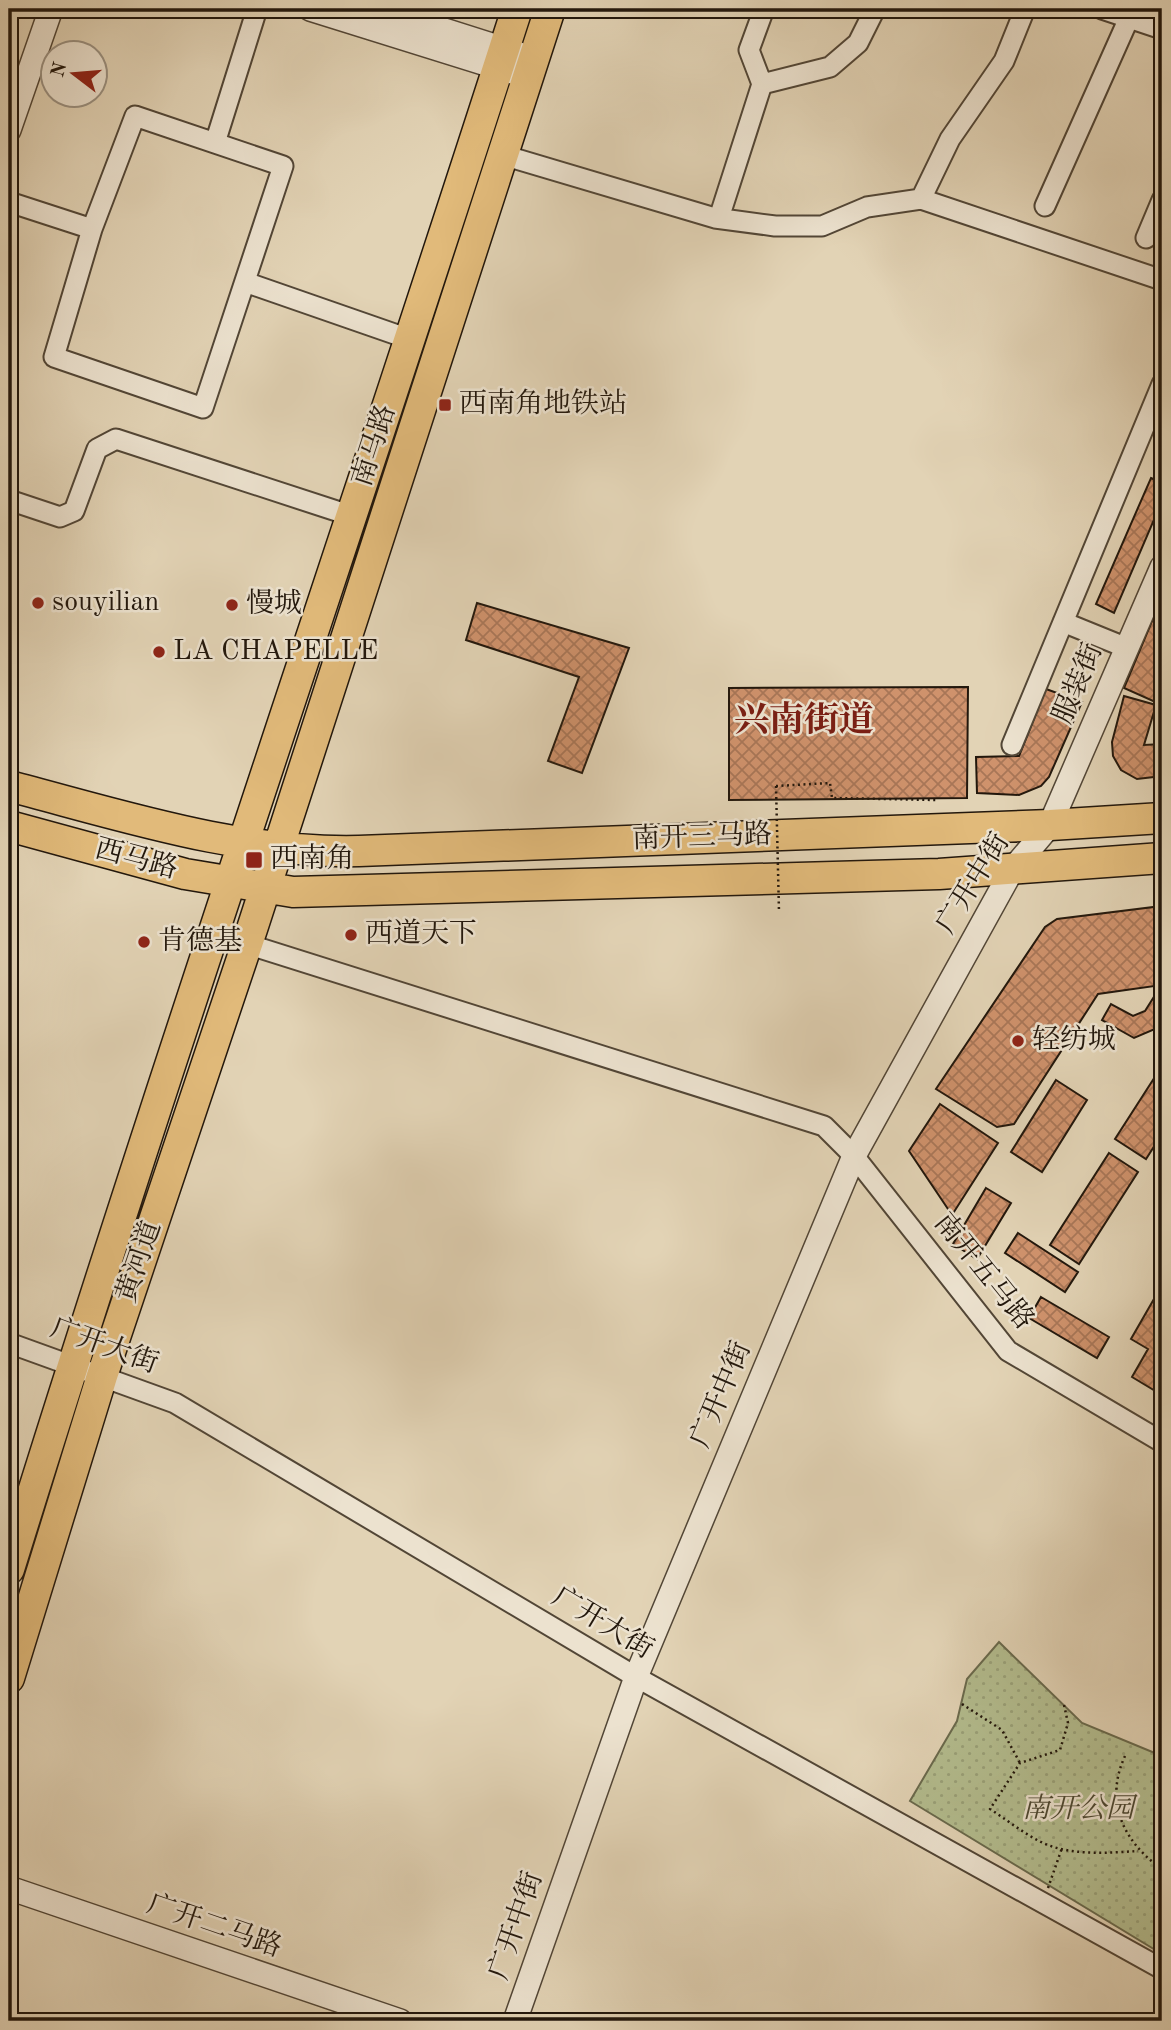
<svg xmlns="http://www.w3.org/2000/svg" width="1171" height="2030" viewBox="0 0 1171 2030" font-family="'Old Standard TT','Noto Serif SC',serif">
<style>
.park{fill:url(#park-dots);stroke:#6a6a4d;stroke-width:2}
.building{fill:url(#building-cross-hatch);stroke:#22170c;stroke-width:2}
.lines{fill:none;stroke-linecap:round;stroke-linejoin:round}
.minor-casing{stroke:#524636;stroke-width:23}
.tertiary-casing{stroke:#524636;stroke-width:26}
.primary-casing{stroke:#22170c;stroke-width:33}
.path{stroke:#22170c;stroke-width:2.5;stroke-dasharray:2 3.5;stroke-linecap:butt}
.minor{stroke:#ece2cf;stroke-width:19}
.tertiary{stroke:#ece2cf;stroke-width:23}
.primary{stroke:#e1ba7a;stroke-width:30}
.path-bridge{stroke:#22170c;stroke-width:2.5;stroke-dasharray:2 3.5;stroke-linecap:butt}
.poi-dot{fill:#8f2418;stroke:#ece2cf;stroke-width:2.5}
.labels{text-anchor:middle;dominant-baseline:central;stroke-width:5;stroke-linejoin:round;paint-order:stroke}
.poi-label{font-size:28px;fill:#22170c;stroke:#ece2cf;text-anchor:start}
.street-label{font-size:28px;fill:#22170c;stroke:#ece2cf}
.park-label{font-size:28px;font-style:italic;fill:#4e4933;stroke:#ece2cf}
.district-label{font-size:35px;font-weight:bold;fill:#7a1f14;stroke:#ece2cf}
</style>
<defs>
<pattern id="park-dots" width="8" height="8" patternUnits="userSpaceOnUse" patternTransform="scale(1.75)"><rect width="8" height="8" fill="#b3bc8e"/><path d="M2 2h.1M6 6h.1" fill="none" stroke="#9aa179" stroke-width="1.8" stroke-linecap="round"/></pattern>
<pattern id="building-cross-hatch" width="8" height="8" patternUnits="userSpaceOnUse" patternTransform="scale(1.75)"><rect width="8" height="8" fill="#cf926c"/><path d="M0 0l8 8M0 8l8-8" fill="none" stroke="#a87657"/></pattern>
</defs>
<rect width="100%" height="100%" fill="#e2d3b5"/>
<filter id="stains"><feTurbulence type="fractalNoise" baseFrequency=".00286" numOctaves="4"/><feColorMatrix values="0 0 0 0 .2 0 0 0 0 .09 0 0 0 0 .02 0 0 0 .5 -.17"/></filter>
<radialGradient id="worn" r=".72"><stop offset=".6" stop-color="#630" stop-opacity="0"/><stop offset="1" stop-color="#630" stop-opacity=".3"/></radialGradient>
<path class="park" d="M999 1642 1082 1723 1162 1756V1954L910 1801 957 1721 967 1679Z"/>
<path class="building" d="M1151 478 1162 483V501L1114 613 1096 604Z
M1162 597V705L1124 688Z
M477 603 629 648 582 773 548 761 579 677 466 640Z
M968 687 967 798 729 800V688Z
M1046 689 1082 702 1049 777 1041 786 1019 795 977 793 976 757 1019 756Z
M1124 696 1156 705 1144 745 1162 744V776L1137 779 1121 770 1113 756 1112 742Z
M1162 906V985L1098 994 1014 1124 997 1127 936 1089 1045 927 1057 919Z
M1157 992 1162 996V1018L1155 1029 1134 1038 1102 1020 1111 1004 1133 1016 1145 1011Z
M1160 1069 1162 1134 1146 1159 1115 1139Z
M1056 1080 1087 1100 1042 1172 1011 1152Z
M940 1104 998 1143 952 1215 909 1151Z
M1109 1153 1138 1172 1079 1264 1050 1245Z
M986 1188 1011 1203 977 1259 953 1244Z
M1018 1233 1078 1272 1065 1292 1005 1253Z
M1162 1285V1341L1155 1354 1162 1358V1395L1132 1377 1148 1349 1131 1339Z
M1041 1297 1109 1337 1097 1358 1029 1318Z"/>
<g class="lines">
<defs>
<path id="minor" d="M1102 9 1162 29
M762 84 830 67 858 43 875 9
M135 116 283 166 203 408 54 357 92 229Z
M215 143 257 9
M503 155 715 218 775 226H822L867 207 921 199 1162 280
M921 199 950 139 1004 61 1025 9
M9 202 92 229
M1045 206 1133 9
M719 218 762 84 749 50 764 9
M1146 238 1162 200
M245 282 409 339
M9 500 60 517 74 511 97 449 116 439 352 516
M1063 622 1127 648
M1012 745 1162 384
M247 944 824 1126 854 1156 1008 1351 1162 1442
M9 1343 175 1403 636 1677 1162 1969"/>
<path id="tertiary" d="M310 9 528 77
M378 9 517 53
M9 130 51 9
M9 1888 400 2021
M515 2021 636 1677 854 1156 1012 870 1050 825 1162 567"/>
<path id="primary" d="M9 786C124 816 239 854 359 851L1050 825 1162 818
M9 826 185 874 293 892 939 874 1162 858
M9 1569C171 1047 350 530 517 9
M9 1678 102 1376 252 929 550 9"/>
</defs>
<use href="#minor" class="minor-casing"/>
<use href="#tertiary" class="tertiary-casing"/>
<use href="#primary" class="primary-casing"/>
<path class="path" d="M776 786 830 783 832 798 936 800
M962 1704 1002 1730 1020 1763
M1064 1705 1068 1723 1060 1750 1020 1763 990 1809C1007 1820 1023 1833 1041 1842 1069 1856 1108 1853 1138 1851
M1125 1756C1104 1801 1123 1842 1162 1869
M1048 1888 1062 1848"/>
<use href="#minor" class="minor"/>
<use href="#tertiary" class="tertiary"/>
<use href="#primary" class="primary"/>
<path class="path-bridge" d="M776 786 779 912"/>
</g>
<g class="poi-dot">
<rect x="438" y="398" width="14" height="14" rx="3.5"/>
<circle cx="38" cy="603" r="7"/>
<circle cx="232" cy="605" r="7"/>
<circle cx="159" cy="652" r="7"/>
<rect x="245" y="851" width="18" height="18" rx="3.5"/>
<circle cx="351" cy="935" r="7"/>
<circle cx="144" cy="942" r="7"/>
<circle cx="1018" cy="1041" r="7"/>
</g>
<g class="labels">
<g class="poi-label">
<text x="459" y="405">西南角地铁站</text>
<text x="52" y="603">souyilian</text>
<text x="246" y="605">慢城</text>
<text x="173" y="652">LA CHAPELLE</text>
<text x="270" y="860">西南角</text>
<text x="365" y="935">西道天下</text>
<text x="158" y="942">肯德基</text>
<text x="1032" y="1041">轻纺城</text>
</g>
<g class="street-label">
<text transform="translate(375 446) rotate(-72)">南马路</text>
<text transform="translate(1079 684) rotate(-67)">服装街</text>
<text transform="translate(702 838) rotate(-2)">南开三马路</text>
<text transform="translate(136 860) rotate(15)">西马路</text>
<text transform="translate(974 884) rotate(-58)">广开中街</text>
<text transform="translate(140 1262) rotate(-71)">黄河道</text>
<text transform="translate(983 1272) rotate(51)">南开五马路</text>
<text transform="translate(104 1347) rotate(20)">广开大街</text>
<text transform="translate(722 1395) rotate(-67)">广开中街</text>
<text transform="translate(602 1624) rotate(31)">广开大街</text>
<text transform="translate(517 1926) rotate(-71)">广开中街</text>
<text transform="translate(214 1927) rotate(19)">广开二马路</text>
</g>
<g class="park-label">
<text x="1078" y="1810">南开公园</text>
</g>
<g class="district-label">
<text x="804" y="721">兴南街道</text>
</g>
</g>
<rect width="1171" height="2030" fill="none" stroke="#e2d3b5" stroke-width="35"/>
<rect x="10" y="10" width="1150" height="2009" fill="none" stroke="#22170c" stroke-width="3.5"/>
<rect x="18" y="18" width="1136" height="1995" fill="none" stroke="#22170c" stroke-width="2"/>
<g transform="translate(74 74) rotate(286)"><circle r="33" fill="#ece2cf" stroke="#9b9181" stroke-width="2"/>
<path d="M0-5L12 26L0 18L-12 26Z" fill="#8f2418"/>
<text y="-10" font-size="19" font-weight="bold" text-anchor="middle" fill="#22170c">N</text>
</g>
<rect width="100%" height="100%" filter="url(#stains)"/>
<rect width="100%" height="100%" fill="url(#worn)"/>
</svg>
